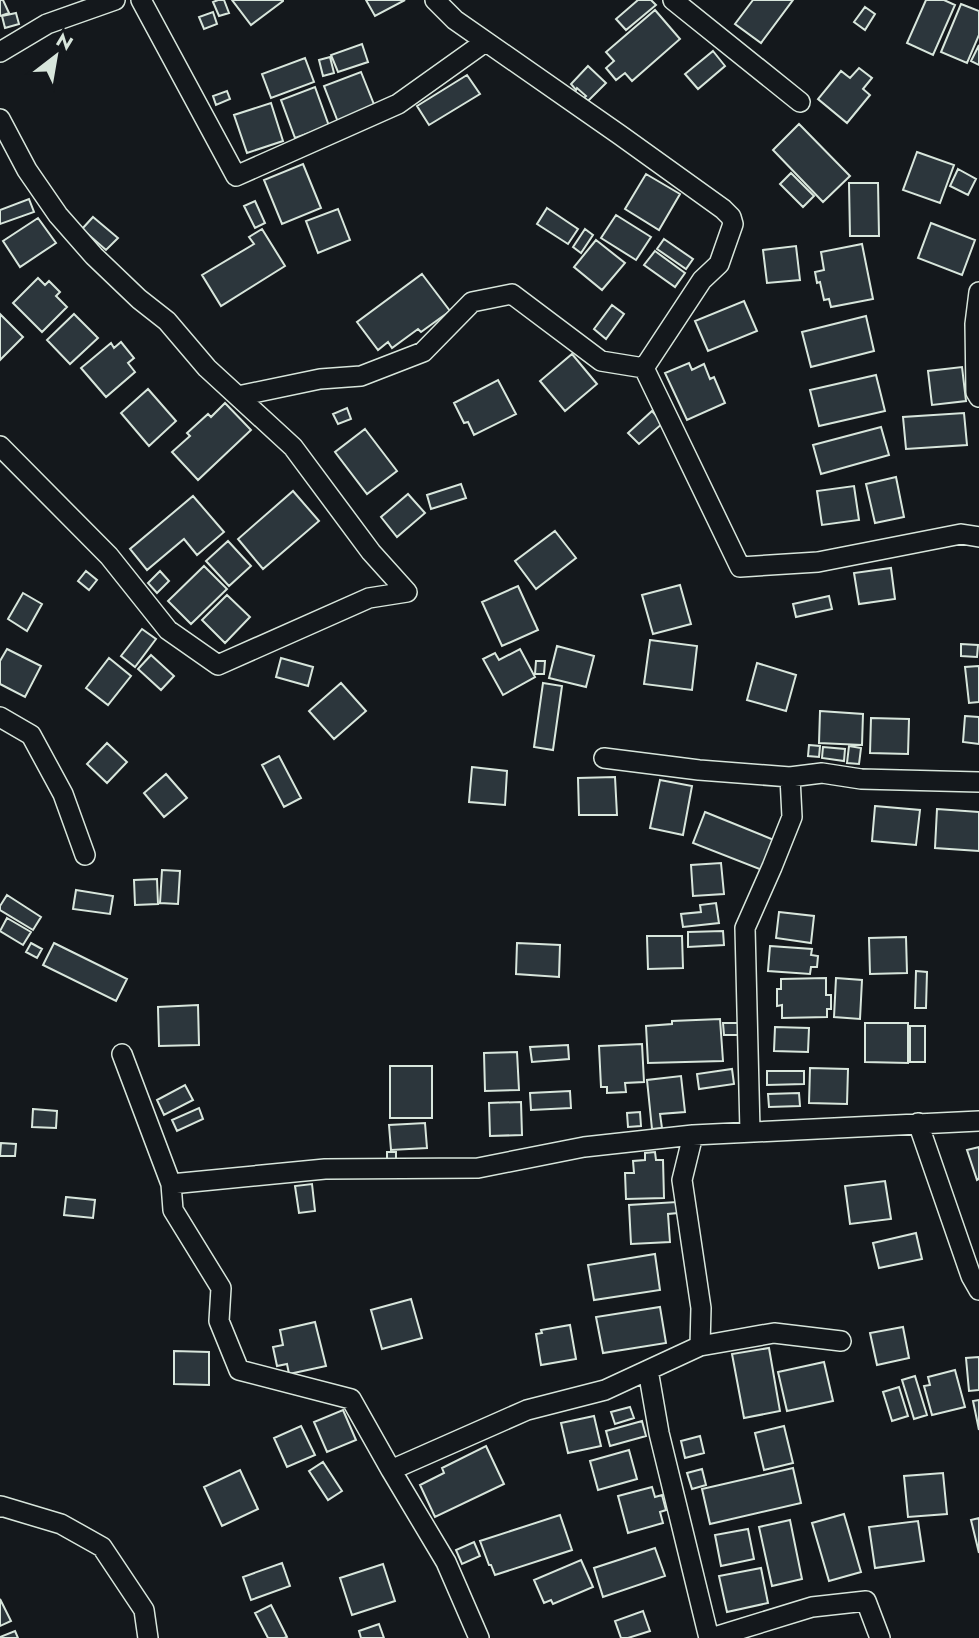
<svg xmlns="http://www.w3.org/2000/svg" width="979" height="1638" viewBox="0 0 979 1638" font-family="Jost,sans-serif">
<style>
.building{fill:#2c363c;stroke:#d8e6dc;stroke-width:2}
.lines{fill:none;stroke-linecap:round;stroke-linejoin:round}
.minor-casing{stroke:#d8e6dc;stroke-width:22}
.minor{stroke:#14181c;stroke-width:19}
</style>
<rect width="100%" height="100%" fill="#14181c"/>
<path class="building" d="M0 0H3L9 13 0 16Z
M218 0H224L229 13 219 16 213 2Z
M232 0H283V1L251 25Z
M366 0H405L375 16Z
M638 0H651L656 5 626 30 616 19Z
M753 0H793L761 43 735 24Z
M926 0H944L955 5 933 55 907 43Z
M961 4 979 11V35L967 63 941 52Z
M865 7 875 14 865 30 854 22Z
M655 10 680 39 632 81 625 73 616 80 606 68 614 61 606 52Z
M213 12 217 24 204 29 199 17Z
M16 13 19 24 5 28 2 16Z
M362 44 368 62 338 72 331 55Z
M979 45V65L971 61Z
M713 51 725 66 698 89 685 74Z
M330 57 334 73 323 76 319 60Z
M305 58 314 82 271 98 262 74Z
M588 66 606 83 588 101 584 98 586 96 577 88 576 90 571 84Z
M859 68 872 78 863 89 870 95 847 123 818 99 841 71 850 78Z
M361 72 375 107 338 122 324 86Z
M467 75 480 94 429 125 417 106Z
M315 87 329 126 295 138 281 100Z
M227 91 230 99 216 105 213 96Z
M271 103 283 141 247 153 234 115Z
M799 124 850 176 823 202 773 150Z
M917 152 954 165 940 203 903 190Z
M303 164 321 208 282 224 264 180Z
M958 169 976 179 968 195 950 186Z
M791 173 814 196 803 207 780 184Z
M646 174 680 194 659 230 625 209Z
M849 183H878L879 236H850Z
M29 199 34 212 0 224V210Z
M255 201 265 223 255 228 244 206Z
M547 208 578 229 568 244 537 224Z
M338 209 350 240 318 253 306 221Z
M616 215 651 237 636 260 601 238Z
M93 217 118 238 106 250 82 229Z
M38 218 56 243 20 267 3 241Z
M931 223 975 240 962 275 918 258Z
M262 229 285 266 221 306 202 275 254 244 249 237Z
M585 229 593 235 581 253 573 247Z
M664 239 693 259 686 269 657 249Z
M596 240 625 263 602 290 574 267Z
M862 244 873 299 831 307 829 299 824 300 820 282 817 283 815 272 824 270 821 252Z
M796 246 800 280 767 283 763 250Z
M655 251 685 273 675 287 644 265Z
M422 274 450 311 421 332 418 329 392 348 388 342 378 350 357 322Z
M38 278 45 285 49 281 60 292 56 296 67 307 42 332 13 303Z
M744 301 757 331 708 351 695 321Z
M612 305 624 314 606 339 594 329Z
M0 314 23 337 0 360Z
M74 314 98 338 70 364 47 340Z
M866 316 874 351 811 367 802 332Z
M121 342 134 358 128 363 135 372 106 397 81 368 111 343 114 348Z
M572 354 597 384 565 411 540 381Z
M689 363 692 370 704 364 710 379 714 377 725 403 687 420 665 373Z
M962 367 966 401 932 405 928 371Z
M876 375 885 411 819 426 810 390Z
M498 380 516 414 474 435 468 422 464 423 454 403Z
M148 389 176 421 149 446 121 413Z
M225 403 251 430 198 480 172 452 190 436 187 433 208 414 211 417Z
M347 408 351 419 338 424 333 414Z
M652 411 663 423 639 444 628 433Z
M964 413 967 445 906 449 903 417Z
M881 427 889 455 821 474 813 445Z
M365 429 397 471 367 494 335 452Z
M896 477 904 517 875 523 866 484Z
M461 484 466 498 431 509 427 495Z
M854 486 859 520 822 525 817 491Z
M293 491 319 521 263 569 238 539Z
M408 494 425 513 397 537 381 517Z
M193 496 224 532 197 555 184 539 147 570 130 549Z
M555 531 576 558 536 589 515 561Z
M228 541 251 566 229 586 206 561Z
M204 566 227 589 191 624 168 601Z
M891 568 895 599 859 604 854 573Z
M86 571 97 580 89 590 78 581Z
M160 571 169 581 157 593 148 583Z
M680 585 691 624 653 634 642 595Z
M518 586 538 630 502 646 482 602Z
M23 593 42 604 27 631 8 619Z
M227 595 250 617 225 643 202 620Z
M829 596 832 609 796 617 793 604Z
M142 629 156 639 135 667 121 656Z
M650 640 697 646 692 690 644 684Z
M961 644 978 645 977 657 961 656Z
M557 646 594 656 586 687 549 678Z
M7 649 41 666 25 697 0 684V661Z
M520 649 535 677 503 695 483 659 495 653 499 660Z
M151 655 174 676 161 690 138 669Z
M109 658 131 676 108 705 86 688Z
M281 658 313 667 308 686 276 677Z
M536 661H545L544 674H535Z
M757 663 796 675 786 711 747 700Z
M979 666V702L969 703 965 667Z
M341 683 366 711 334 739 309 711Z
M543 683 562 686 553 750 534 747Z
M820 711 863 714 862 745 819 743Z
M965 716 979 717V744L963 742Z
M871 718 909 719 908 754 870 753Z
M107 743 127 762 107 783 87 764Z
M809 745 820 746 819 757 808 756Z
M849 746 861 748 859 764 847 763Z
M823 747 845 749 844 761 822 758Z
M279 756 301 798 284 807 262 765Z
M472 767 507 771 505 805 469 802Z
M166 774 187 798 164 817 144 793Z
M615 777 617 815H579L578 778Z
M660 780 692 786 683 835 650 828Z
M875 806 920 810 916 845 872 841Z
M937 809 979 812V851L935 848Z
M705 812 774 840 762 870 693 843Z
M721 863 724 894 693 896 691 865Z
M162 870 180 871 178 904 160 903Z
M157 879 158 904 135 905 134 880Z
M76 890 113 896 110 914 73 909Z
M7 895 41 917 33 930 0 910V906Z
M716 903 719 923 683 927 681 914 701 912 700 905Z
M779 912 814 916 811 943 776 938Z
M7 918 31 932 23 945 0 931Z
M723 931 724 945 688 947V932Z
M647 936H682L683 968 648 969Z
M906 937 907 973 870 974 869 938Z
M31 943 42 949 37 958 26 952Z
M54 943 127 979 116 1001 43 965Z
M517 943 560 945 559 977 516 974Z
M770 946 812 949 811 955 818 956 817 967H811L810 974 768 971Z
M916 971 927 972 926 1008H915Z
M826 978V995H831V1009H827V1017L782 1018V1005L777 1006V989H781V979Z
M836 978 862 980 860 1019 834 1017Z
M198 1005 199 1045 159 1046 158 1007Z
M720 1019 723 1061 648 1063 646 1026 672 1024V1021Z
M723 1023H738V1035H724Z
M865 1023H908V1063L865 1062Z
M910 1026H925V1062H910Z
M775 1027 809 1028 808 1052 774 1051Z
M642 1044 644 1082 625 1083 626 1092 607 1093V1087H601L599 1046Z
M568 1045 569 1059 532 1062 530 1047Z
M517 1052 519 1090 485 1091 484 1053Z
M390 1066H432V1118H390Z
M810 1068 848 1069 847 1104 809 1103Z
M732 1069 734 1084 699 1089 697 1074Z
M767 1071H804V1084L767 1085Z
M681 1076 685 1112 660 1114 662 1128 652 1129 647 1080Z
M185 1085 193 1100 164 1115 157 1100Z
M570 1091 571 1108 531 1110 530 1093Z
M799 1093 800 1106 769 1107 768 1094Z
M521 1102 522 1135 490 1136 489 1103Z
M199 1108 203 1119 177 1131 172 1120Z
M33 1109 57 1111 56 1128 32 1127Z
M640 1112 641 1126 628 1127 627 1113Z
M425 1123 427 1148 391 1150 389 1125Z
M1 1143 16 1144 15 1156H0Z
M979 1147V1179L977 1180 967 1150Z
M387 1152H396V1161L387 1160Z
M655 1152 656 1160H663L664 1198 626 1199 625 1173H634L633 1161 645 1160V1153Z
M885 1181 891 1219 850 1224 845 1186Z
M312 1184 315 1211 299 1213 295 1186Z
M66 1197 95 1200 93 1218 64 1215Z
M677 1202 678 1213 668 1214 670 1242 631 1244 629 1205Z
M916 1233 922 1259 879 1268 873 1243Z
M655 1254 660 1290 594 1300 588 1265Z
M411 1299 422 1338 382 1349 371 1310Z
M660 1307 666 1343 603 1353 596 1317Z
M315 1322 326 1366 289 1374 287 1364 277 1366 273 1347 283 1345 280 1330Z
M570 1325 576 1359 541 1365 536 1334 542 1333 541 1330Z
M903 1327 909 1358 877 1365 870 1333Z
M769 1348 780 1411 744 1418 732 1354Z
M174 1351 209 1352V1385L174 1384Z
M979 1357V1390L969 1391 966 1358Z
M824 1362 833 1401 787 1411 778 1372Z
M955 1370 965 1407 932 1415 924 1386 930 1385 928 1377Z
M915 1376 927 1415 914 1419 902 1380Z
M899 1387 908 1416 892 1421 883 1392Z
M979 1400V1430L973 1401Z
M630 1407 634 1418 615 1424 611 1412Z
M343 1410 356 1440 327 1452 314 1422Z
M594 1416 601 1446 568 1453 561 1423Z
M642 1421 646 1436 610 1446 606 1431Z
M301 1426 315 1455 287 1467 274 1438Z
M784 1426 793 1463 764 1470 755 1433Z
M700 1436 704 1453 685 1458 681 1441Z
M486 1446 504 1484 435 1517 420 1485 444 1473 442 1468Z
M629 1450 637 1479 598 1490 590 1461Z
M323 1462 342 1491 328 1500 309 1471Z
M793 1468 801 1503 710 1524 702 1489Z
M702 1469 706 1485 692 1489 687 1473Z
M240 1470 258 1509 222 1526 204 1487Z
M943 1473 947 1514 908 1517 904 1476Z
M652 1487 655 1497 662 1495 666 1510 660 1512 663 1523 628 1533 618 1496Z
M844 1514 861 1572 829 1581 812 1523Z
M560 1515 572 1550 495 1575 491 1565H489L480 1541Z
M979 1518V1553L971 1520Z
M790 1520 802 1579 772 1586 759 1527Z
M918 1521 924 1561 875 1568 869 1527Z
M748 1529 754 1559 721 1566 715 1535Z
M474 1542 480 1556 462 1564 456 1550Z
M655 1548 665 1576 603 1597 594 1568Z
M581 1560 593 1587 553 1604 551 1600 544 1603 534 1580Z
M282 1563 290 1586 251 1600 243 1577Z
M383 1564 395 1601 352 1615 340 1578Z
M761 1568 768 1603 727 1612 719 1576Z
M0 1599 11 1621 0 1626Z
M271 1605 287 1637 284 1638H268L255 1613Z
M643 1611 650 1631 628 1638H621L615 1621Z
M379 1624 384 1638H361L359 1631Z
M15 1631 18 1638H0V1637Z"/>
<g class="lines">
<defs>
<path id="minor" d="M141 0 236 176 398 104 485 42
M435 0 455 20 620 135 723 209 731 217 733 224 719 264 702 280 644 368 740 567 818 562 961 534 979 537
M673 0 800 102
M0 52 47 24 115 0
M0 119 27 170 58 215 94 256 139 299 167 321 207 368 293 447 371 552 407 592 369 598 218 665 168 630 109 556 0 446
M979 292 975 324 976 392 979 397
M238 396 320 379 361 376 423 352 472 302 512 294 601 361 644 368
M0 717 31 735 63 794 85 855
M604 758 699 770 790 777
M122 1054 171 1184 325 1169 478 1168 584 1147 693 1135
M918 1123 971 1276 979 1290
M750 1131 745 928 772 867 792 817 790 777 822 773 861 779 979 782
M171 1184 173 1210 221 1288 219 1321 239 1370 351 1399 391 1470 446 1562 479 1638
M700 1346 774 1333 841 1341
M648 1370 659 1433 709 1638
M391 1470 527 1410 605 1390 700 1346 701 1308 682 1180 693 1135 979 1121
M0 1507 1 1506 61 1524 102 1547 144 1610 148 1638
M711 1638 812 1607 866 1601 880 1638"/>
</defs>
<use href="#minor" class="minor-casing"/>
<use href="#minor" class="minor"/>
</g>
<g transform="translate(56 56) rotate(31)" stroke="#14181c" stroke-width="5" paint-order="stroke">
<path d="M0-5L12 26L0 18L-12 26Z" fill="#d8e6dc"/>
<text y="-10" font-size="19" font-weight="bold" text-anchor="middle" fill="#d8e6dc">N</text>
</g>
</svg>
